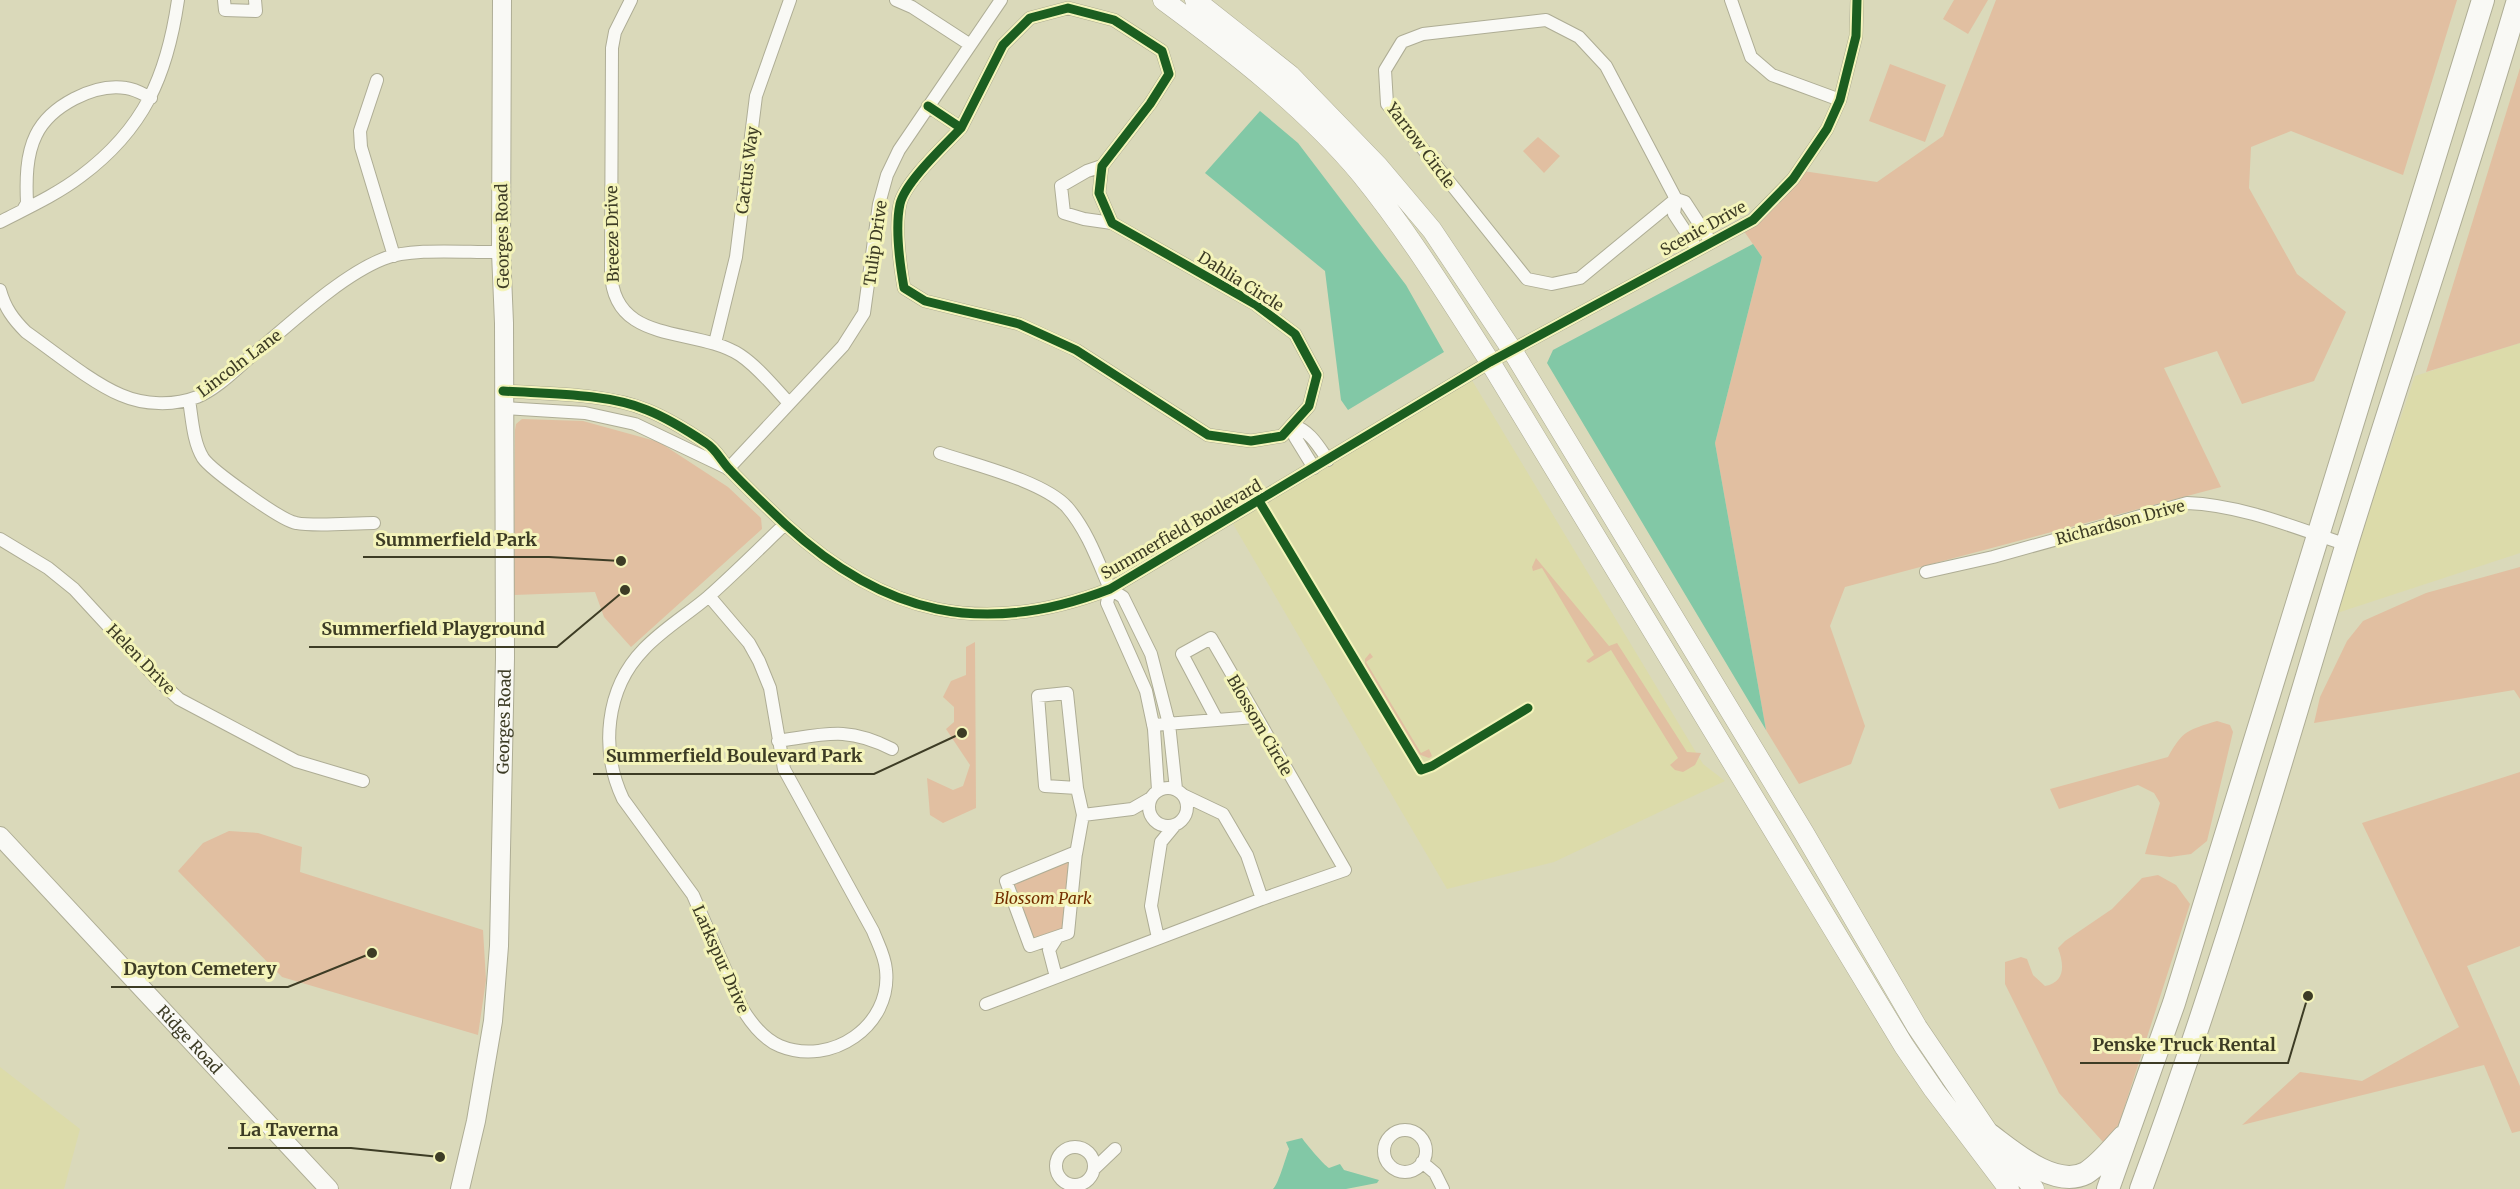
<svg xmlns="http://www.w3.org/2000/svg" width="2520" height="1189" viewBox="0 0 2520 1189" font-family="Merriweather,serif">
<style>
.built{fill:#dcdbaa}
.green{fill:#e1bfa1}
.water{fill:#82c8a6}
.lines{fill:none;stroke-linecap:round;stroke-linejoin:round}
.street-casing{stroke:#aead95;stroke-width:14}
.secondary-casing{stroke:#aead95;stroke-width:20}
.primary-casing{stroke:#aead95;stroke-width:21}
.highway-casing{stroke:#aead95;stroke-width:24}
.street{stroke:#f9f9f5;stroke-width:12}
.secondary{stroke:#f9f9f5;stroke-width:18}
.primary{stroke:#f9f9f5;stroke-width:20}
.highway{stroke:#f9f9f5;stroke-width:22}
.cycleway-casing{stroke:#f4f4ba;stroke-width:13}
.cycleway{stroke:#1b5e20;stroke-width:9}
.labels{text-anchor:middle;dominant-baseline:central;stroke-width:6;stroke-linejoin:round;paint-order:stroke}
.street-label{font-size:16px;fill:#3d3c25;stroke:#f4f4ba}
.park-label{font-size:16px;font-style:italic;fill:#752f00;stroke:#f4f4ba}
.leader{fill:none;stroke:#3d3c25;stroke-width:2}
.callout-dot{fill:#3d3c25;stroke:#f4f4ba;stroke-width:2}
.callout-label{font-size:18px;text-anchor:middle;font-weight:bold;fill:#3d3c25;stroke:#f4f4ba;stroke-width:6;stroke-linejoin:round;paint-order:stroke}
</style>
<rect width="100%" height="100%" fill="#dad9ba"/>
<path class="built" d="M2520 343V553L2334 614 2415 376Z
M1470 377 1703 764 1725 781 1554 862 1447 889 1233 524 1365 437Z
M0 1067 80 1129 64 1189H0Z"/>
<path class="green" d="M1954 0H1988L1968 34 1943 19Z
M1996 0H2457L2403 175 2291 131 2251 147 2249 188 2297 274 2346 312 2314 381 2242 404 2217 351 2164 368 2221 487 1845 587 1830 626 1865 726 1851 764 1799 784 1766 730 1715 443 1762 257 1741 227 1803 171 1877 182 1943 136Z
M1890 64 1946 85 1925 142 1869 121Z
M2520 68V343L2426 372Z
M1538 137 1560 156 1544 173 1523 151Z
M522 419 583 421 659 442 728 487 761 518 762 529 631 647 604 617 595 592 514 595 515 430 516 424Z
M1536 558 1609 646 1617 643 1687 752 1701 753 1695 765 1683 772 1675 770 1670 765 1678 758 1611 650 1589 663 1586 661 1594 655 1542 568 1533 571 1532 567Z
M2520 567V699L2514 690 2314 723 2320 697 2347 641 2363 621 2426 593Z
M975 642 976 808 943 823 930 815 927 778 953 790 963 786 970 765 946 729 954 722V707L943 697 951 681 966 675V647Z
M1370 653 1373 657 1366 662 1421 753 1429 749 1432 756 1429 758 1418 754 1365 664V659Z
M2217 721 2230 725 2233 732 2207 841 2191 854 2170 857 2145 854 2160 803 2154 793 2138 785 2059 809 2050 789 2168 757C2183 730 2188 730 2217 721Z
M2520 772V946L2467 966 2520 1086V1131L2512 1133 2484 1065 2242 1125 2300 1072 2362 1081 2459 1027 2362 823Z
M229 831 258 833 302 847 300 872 483 930 486 980 478 1035 282 977 178 871 203 843Z
M1068 862 1065 929 1033 938 1014 882Z
M2158 875 2176 885 2190 904 2119 1124 2103 1142 2059 1093 2005 984V962L2021 957 2027 959 2033 975 2045 986C2066 982 2064 964 2058 948L2065 941 2112 909 2142 878Z"/>
<path class="water" d="M1260 111 1298 143 1406 285 1444 352 1348 410 1341 400 1325 271 1205 173Z
M1753 244 1762 257 1715 443 1766 730 1547 363 1553 350Z
M1302 1138C1306 1144 1324 1165 1329 1168L1340 1164 1344 1170 1379 1180 1377 1183 1346 1189H1273C1279 1183 1285 1159 1289 1149L1286 1142Z"/>
<g class="lines">
<defs>
<path id="street" d="M224 0 225 10 256 11 255 0
M631 0 615 32 612 48 611 272C613 346 695 326 740 355 758 367 774 387 789 403
M896 0 912 7 969 44
M1731 0 1751 57 1772 75 1840 100
M377 80 360 131 361 147 394 256
M928 106 961 128 1003 45 1030 18 1068 8 1114 20 1162 51 1169 74 1150 104 1102 166 1099 193 1112 223 1255 304 1295 334 1317 375 1309 406 1282 436 1251 441 1208 435 1076 350 1019 324 925 301 904 288C900 265 895 227 900 204 905 182 945 145 961 128
M1102 166 1087 171 1061 186 1064 213 1084 219 1112 223
M1676 199 1580 278 1552 284 1527 279 1387 104 1385 70 1402 42 1423 34 1546 20 1579 37 1606 66 1676 199 1674 214 1697 249
M1676 199 1685 202 1711 242
M23 210 27 203C26 181 26 155 36 135 50 106 94 83 126 88 135 89 143 94 151 98
M0 222C27 208 56 195 81 176 144 129 167 76 178 0
M0 290C5 308 13 319 26 332 53 351 92 383 121 395 144 405 174 406 197 397 216 389 233 372 248 359 286 328 338 277 383 259 412 247 469 253 501 252
M715 343 736 257 756 96 790 0
M503 391C547 394 606 393 647 410 667 418 688 431 706 443 716 449 722 462 730 470 747 488 766 506 785 524 884 615 983 638 1110 589L1490 362 1753 220 1793 179 1827 129 1840 100 1856 36 1857 0
M189 400C192 418 193 442 203 458 211 470 282 521 296 523 315 527 352 523 374 523
M503 408 585 413 635 424 725 467
M940 453C975 465 1043 481 1067 507 1087 530 1098 561 1110 589
M1314 468 1295 437 1292 425C1310 431 1317 444 1328 460
M728 469 843 346 864 313 879 204 887 175 899 150 1001 0
M0 539 48 568 74 589 156 678 179 699 296 761 363 781
M1926 572 1993 557 2187 503C2242 505 2296 528 2347 545
M1110 589 1123 597 1151 654 1169 724 1176 789
M1110 589 1107 603 1146 691 1154 729 1158 790
M709 596 749 643 759 661 770 688 784 769 873 931C878 944 885 956 886 970 892 1026 831 1067 780 1046 763 1039 751 1023 742 1008L693 895 623 799C600 750 605 689 644 649 663 629 688 614 708 597 735 573 760 548 785 524
M1217 720 1255 717
M1153 725 1217 720 1182 654 1211 638 1345 870 1262 899 1247 855 1223 814 1183 795
M778 741C826 734 847 726 892 749
M1149 807a19 19 0 1 1 38 0a19 19 0 1 1-38 0Z
M1077 788 1045 786 1038 696 1067 693 1077 788 1083 815
M1076 852 1068 933 1030 946 1006 881Z
M1076 854 1083 815 1132 809 1151 798
M1158 938 1151 906 1161 842 1175 825
M1056 939 1049 950 1056 977
M986 1004 1262 899
M1384 1151a21 21 0 1 1 42 0a21 21 0 1 1-42 0Z
M1056 1166a19 19 0 1 1 38 0a19 19 0 1 1-38 0Z
M1422 1162 1435 1173 1443 1189
M1094 1169 1115 1149"/>
<g id="secondary">
<path id="s1" d="M0 836 329 1189"/>
<path id="s2" d="M460 1189 476 1121 493 1021 499 946 505 658 504 323 501 252 502 0"/>
</g>
<path id="primary" d="M1163 0C1231 50 1307 109 1361 174 1409 233 1449 298 1490 362L1904 1046 1934 1090 2009 1189
M1195 0 1290 75 1378 166 1432 230 1512 350 1804 833 1917 1027 1990 1135 2034 1189"/>
<path id="highway" d="M1990 1135C2013 1152 2055 1189 2086 1173 2100 1164 2112 1149 2123 1137
M2108 1189 2174 1003 2483 0
M2141 1189C2219 979 2280 764 2345 550 2402 366 2464 184 2518 0"/>
</defs>
<use href="#street" class="street-casing"/>
<use href="#secondary" class="secondary-casing"/>
<use href="#primary" class="primary-casing"/>
<use href="#highway" class="highway-casing"/>
<use href="#street" class="street"/>
<use href="#secondary" class="secondary"/>
<use href="#primary" class="primary"/>
<use href="#highway" class="highway"/>
<defs>
<path id="cycleway" d="M928 106 961 128 1003 45 1030 18 1068 8 1114 20 1162 51 1169 74 1150 104 1102 166 1099 193 1112 223 1255 304 1295 334 1317 375 1309 406 1282 436 1251 441 1208 435 1076 350 1019 324 925 301 904 288C900 265 895 227 900 204 905 182 945 145 961 128
M503 391C547 394 606 393 647 410 667 418 688 431 706 443 716 449 722 462 730 470 747 488 766 506 785 524 884 615 983 638 1110 589L1490 362 1753 220 1793 179 1827 129 1840 100 1856 36 1857 0
M1259 501 1421 770 1432 766 1528 708"/>
</defs>
<use href="#cycleway" class="cycleway-casing"/>
<use href="#cycleway" class="cycleway"/>
</g>
<g class="labels">
<g class="street-label">
<text transform="translate(1421 145) rotate(53)">Yarrow Circle</text>
<text transform="translate(747 170) rotate(-83)">Cactus Way</text>
<text transform="translate(1703 228) rotate(-29)">Scenic Drive</text>
<text transform="translate(612 234) rotate(-91)">Breeze Drive</text>
<text transform="translate(502 236) rotate(-91)">Georges Road</text>
<text transform="translate(875 243) rotate(-82)">Tulip Drive</text>
<text transform="translate(1241 281) rotate(32)">Dahlia Circle</text>
<text transform="translate(239 363) rotate(-37)">Lincoln Lane</text>
<text transform="translate(2120 522) rotate(-15)">Richardson Drive</text>
<text transform="translate(1181 529) rotate(-30)">Summerfield Boulevard</text>
<text transform="translate(141 659) rotate(46)">Helen Drive</text>
<text stroke="none"><textPath href="#s2" startOffset="471">Georges Road</textPath></text>
<text transform="translate(1260 725) rotate(60)">Blossom Circle</text>
<text transform="translate(721 959) rotate(66)">Larkspur Drive</text>
<text stroke="none"><textPath href="#s1" startOffset="278">Ridge Road</textPath></text>
</g>
<g class="park-label">
<text x="1043" y="898">Blossom Park</text>
</g>
</g>
<path class="leader" d="M621 561L549 557H363M625 590L557 647H309M962 733L874 774H593M372 953L288 987H111M2308 996L2288 1063H2080M440 1157L351 1148H228"/>
<g class="callout-dot">
<circle cx="621" cy="561" r="6"/>
<circle cx="625" cy="590" r="6"/>
<circle cx="962" cy="733" r="6"/>
<circle cx="372" cy="953" r="6"/>
<circle cx="2308" cy="996" r="6"/>
<circle cx="440" cy="1157" r="6"/>
</g>
<g class="callout-label">
<text x="456" y="546">Summerfield Park</text>
<text x="433" y="635">Summerfield Playground</text>
<text x="734" y="762">Summerfield Boulevard Park</text>
<text x="200" y="975">Dayton Cemetery</text>
<text x="2184" y="1051">Penske Truck Rental</text>
<text x="289" y="1136">La Taverna</text>
</g>
</svg>
